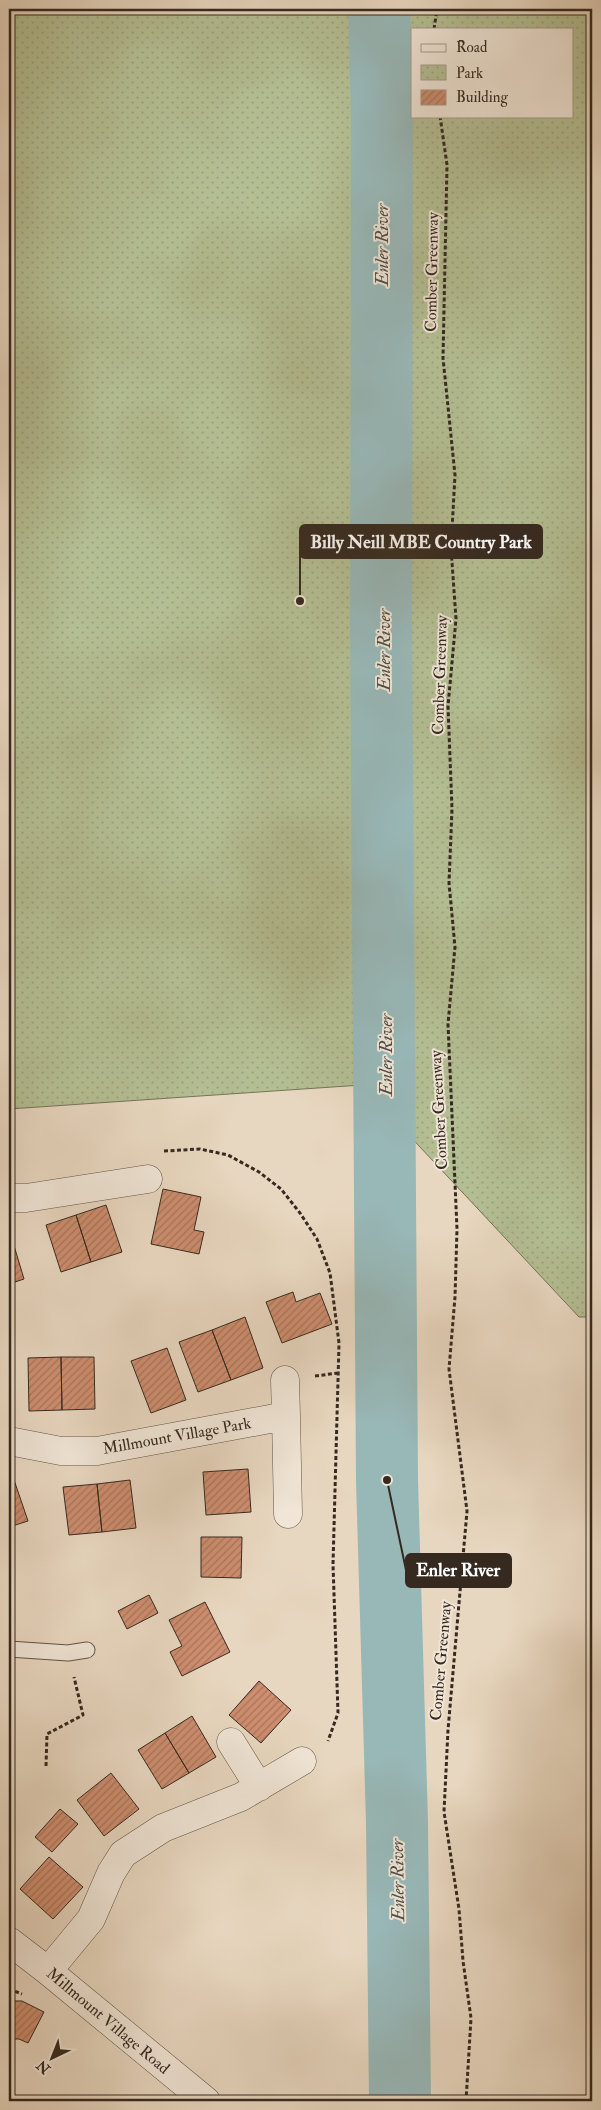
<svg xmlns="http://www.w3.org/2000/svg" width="601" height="2110" viewBox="0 0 601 2110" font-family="'IM FELL Double Pica',serif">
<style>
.park{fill:url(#park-dots);stroke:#74745a;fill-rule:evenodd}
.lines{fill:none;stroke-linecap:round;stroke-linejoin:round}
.river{stroke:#98b8b8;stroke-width:62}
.building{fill:url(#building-hatch);stroke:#352920}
.service-casing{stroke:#625448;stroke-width:17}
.minor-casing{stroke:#625448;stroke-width:29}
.path{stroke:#352920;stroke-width:3;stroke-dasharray:4 2.5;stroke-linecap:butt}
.service{stroke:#f0e5d6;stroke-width:15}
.minor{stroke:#f0e5d6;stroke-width:28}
.labels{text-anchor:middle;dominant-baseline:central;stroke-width:4;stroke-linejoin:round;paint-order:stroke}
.street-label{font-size:16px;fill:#352920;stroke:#f0e5d6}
.water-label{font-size:18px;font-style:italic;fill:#4e4d46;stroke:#f0e5d6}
.leader{fill:none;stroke:#352920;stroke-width:2}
.callout-dot{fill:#352920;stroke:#f0e5d6;stroke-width:2}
.callout{fill:#352920;stroke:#352920;stroke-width:2}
.callout-label{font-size:18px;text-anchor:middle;font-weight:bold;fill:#fff}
</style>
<defs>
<pattern id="park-dots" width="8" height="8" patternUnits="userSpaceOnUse" patternTransform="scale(1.25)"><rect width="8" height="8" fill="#b4be93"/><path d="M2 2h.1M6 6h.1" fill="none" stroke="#9ba37e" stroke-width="1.8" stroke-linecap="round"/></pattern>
<pattern id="building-hatch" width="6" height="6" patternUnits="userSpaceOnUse" patternTransform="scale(1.25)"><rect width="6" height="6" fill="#ce8e6f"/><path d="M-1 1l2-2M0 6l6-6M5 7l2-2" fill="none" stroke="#a8745b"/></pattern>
</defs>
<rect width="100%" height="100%" fill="#e8d7c0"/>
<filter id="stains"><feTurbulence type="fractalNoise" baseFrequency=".004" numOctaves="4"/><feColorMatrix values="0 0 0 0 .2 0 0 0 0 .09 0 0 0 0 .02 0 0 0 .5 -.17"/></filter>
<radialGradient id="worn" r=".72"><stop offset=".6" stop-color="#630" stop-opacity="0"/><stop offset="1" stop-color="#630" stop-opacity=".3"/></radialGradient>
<path class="park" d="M9 9H592V1317H579L362 1085 9 1109ZM412 29H572V116H412Z"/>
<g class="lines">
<path class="river" d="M379 9 382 122 381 624 387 1480 397 1822 400 2101"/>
</g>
<path class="building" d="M163 1189 201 1197 194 1230 204 1232 199 1254 151 1244Z
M106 1205 122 1252 91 1262 76 1215Z
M76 1215 91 1262 61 1272 46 1225Z
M9 1229 24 1279 9 1284Z
M293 1292 296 1302 320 1293 332 1324 282 1343 266 1302Z
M245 1317 263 1368 231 1380 212 1330Z
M212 1330 231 1380 198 1392 179 1342Z
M167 1348 186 1400 151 1413 131 1361Z
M61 1357H94L95 1409 62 1410Z
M61 1357 62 1410 29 1411 28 1358Z
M248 1469 251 1512 206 1515 203 1472Z
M13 1477 28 1521 9 1527V1479Z
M130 1480 136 1528 102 1532 97 1484Z
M97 1484 102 1532 69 1535 63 1487Z
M201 1537H242L241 1578 201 1577Z
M149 1595 158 1613 127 1629 118 1611Z
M205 1602 230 1652 182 1676 170 1652 182 1646 169 1620Z
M259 1681 291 1710 261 1743 229 1715Z
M192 1716 216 1757 189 1773 165 1733Z
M165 1733 189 1773 162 1789 138 1750Z
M111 1773 139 1809 104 1836 77 1800Z
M60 1809 78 1824 52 1852 35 1837Z
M49 1857 83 1887 53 1919 20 1889Z
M9 2001H22L44 2012 28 2043 19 2039H9Z"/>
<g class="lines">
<defs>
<path id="service" d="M9 1649 68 1653 87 1650"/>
<path id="minor" d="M9 1198H26L148 1179
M285 1380 286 1416
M9 1441 61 1451H97L286 1416 288 1514
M231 1742 259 1787
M9 1941 48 1971 206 2101
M48 1971 91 1919 111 1873 123 1854 163 1828 241 1797 302 1761"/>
</defs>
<use href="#service" class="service-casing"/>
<use href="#minor" class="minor-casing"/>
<path class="path" d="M434 29 437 9
M440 116 447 165 443 358 455 475 451 548 456 619 448 706 452 809 449 883 455 947 448 1024 457 1229 455 1297 449 1369 467 1511 448 1730 444 1812 459 1909 463 1961 471 2018 466 2101
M164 1151 200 1149 228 1155 259 1172 281 1189 300 1213 317 1239 330 1273 339 1343 333 1564 338 1713 328 1741
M315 1376 338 1373
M46 1766 47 1734 83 1715 74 1677
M9 1989 22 1994"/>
<use href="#service" class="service"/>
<use href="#minor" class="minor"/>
</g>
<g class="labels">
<g class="street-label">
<text transform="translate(432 272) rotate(-89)">Comber Greenway</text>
<text transform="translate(440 675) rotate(-88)">Comber Greenway</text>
<text transform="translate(439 1110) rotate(-93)">Comber Greenway</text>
<text transform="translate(177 1436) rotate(-10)">Millmount Village Park</text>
<text transform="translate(441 1661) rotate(-85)">Comber Greenway</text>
<text transform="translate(108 2021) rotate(40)">Millmount Village Road</text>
</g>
<g class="water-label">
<text transform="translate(382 245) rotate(-90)">Enler River</text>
<text transform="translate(384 650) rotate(-90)">Enler River</text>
<text transform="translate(386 1055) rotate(-90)">Enler River</text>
<text transform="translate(398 1880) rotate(-91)">Enler River</text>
</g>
</g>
<path class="leader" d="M300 601L300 542M387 1480L406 1570"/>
<g class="callout-dot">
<circle cx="300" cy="601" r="5"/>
<circle cx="387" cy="1480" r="5"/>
</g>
<g class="callout">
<rect x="300" y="525" width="242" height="33" rx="5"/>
<rect x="406" y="1554" width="105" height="33" rx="5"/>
</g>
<g class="callout-label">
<text x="421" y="548">Billy Neill MBE Country Park</text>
<text x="458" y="1576">Enler River</text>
</g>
<rect width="601" height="2110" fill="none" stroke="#e8d7c0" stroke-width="30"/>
<rect x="10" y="10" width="581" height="2090" fill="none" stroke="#352920" stroke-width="2.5"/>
<rect x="15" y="15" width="571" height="2080" fill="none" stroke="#352920"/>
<rect x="411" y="28" width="162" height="90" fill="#f0e5d6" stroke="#a59a8d"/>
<rect x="421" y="44" width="25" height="8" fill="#f0e5d6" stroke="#a59a8d"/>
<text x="456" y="52" font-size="15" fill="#352920">Road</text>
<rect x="421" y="65" width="25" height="15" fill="url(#park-dots)" stroke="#a59a8d"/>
<text x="456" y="78" font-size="15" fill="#352920">Park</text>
<rect x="421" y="90" width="25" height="15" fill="url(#building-hatch)" stroke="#a59a8d"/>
<text x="456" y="102" font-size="15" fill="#352920">Building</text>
<g transform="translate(52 2058) rotate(223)" stroke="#f0e5d6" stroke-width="4" paint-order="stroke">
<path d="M0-4L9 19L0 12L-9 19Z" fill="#352920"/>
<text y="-8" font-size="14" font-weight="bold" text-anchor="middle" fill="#352920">N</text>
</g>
<rect width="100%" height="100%" filter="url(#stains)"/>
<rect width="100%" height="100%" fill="url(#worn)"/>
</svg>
